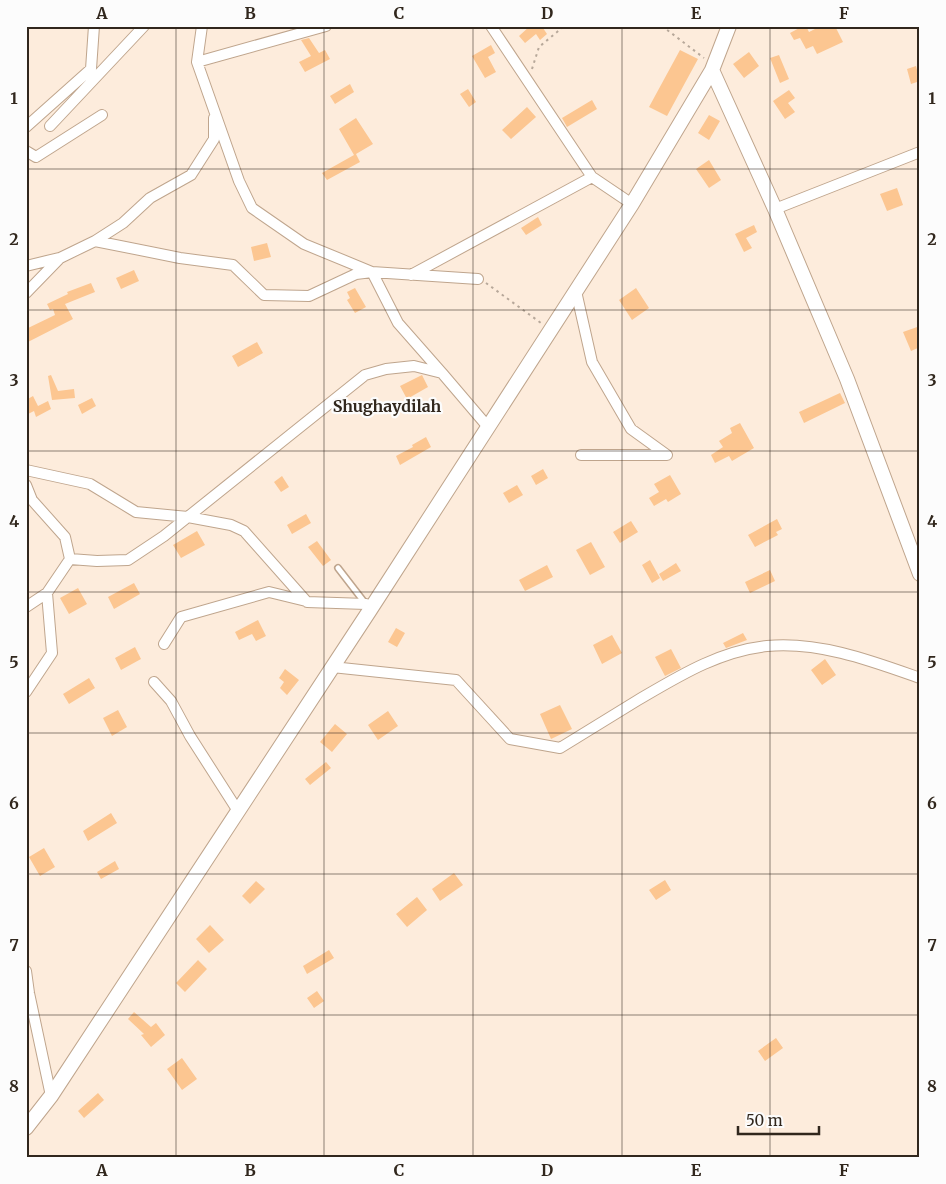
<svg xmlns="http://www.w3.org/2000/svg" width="946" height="1184" viewBox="0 0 946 1184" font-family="Merriweather,serif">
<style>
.building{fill:#fcc691}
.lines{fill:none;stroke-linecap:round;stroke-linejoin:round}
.lane-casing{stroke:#bfa58d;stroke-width:8}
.street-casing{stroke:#bfa58d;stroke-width:12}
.secondary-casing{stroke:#bfa58d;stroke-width:16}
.path{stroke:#b7a89a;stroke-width:2;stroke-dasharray:2.5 4;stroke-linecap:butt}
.lane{stroke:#fff;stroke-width:5}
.street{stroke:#fff;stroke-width:10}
.secondary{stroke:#fff;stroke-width:14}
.grid{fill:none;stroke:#31271d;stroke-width:1;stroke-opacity:0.55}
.labels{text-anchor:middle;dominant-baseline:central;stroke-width:4.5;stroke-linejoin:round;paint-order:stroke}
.quarter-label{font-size:16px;font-weight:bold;fill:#31271d;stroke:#fcfcfc}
.neatline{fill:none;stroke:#31271d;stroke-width:2}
.grid-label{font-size:16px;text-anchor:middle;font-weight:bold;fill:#31271d}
</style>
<rect width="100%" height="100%" fill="#fdecdc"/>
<path class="building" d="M530 26H546L543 28 547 34 540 40 536 34 525 43 519 36Z
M803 26H806L809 32 821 26H835L843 42 817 54 813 46 806 49 800 38 794 40 790 33Z
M309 38 319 53 325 50 330 59 305 72 299 62 311 56 301 40Z
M491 45 495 53 488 57 496 72 485 78 472 56Z
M680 50 698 59 667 116 649 107Z
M749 52 759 66 744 78 733 64Z
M779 55 789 79 780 83 770 58Z
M916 66 920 81 911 84 907 69Z
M350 84 354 92 335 104 330 96Z
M468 89 476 102 469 107 460 94Z
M789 90 795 98 788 103 795 112 785 119 773 101Z
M592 100 597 109 567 127 562 118Z
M527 107 536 117 511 139 502 130Z
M709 115 720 121 709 140 698 133Z
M356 118 373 144 356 154 360 162 327 180 322 173 354 155 339 129Z
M709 160 721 180 709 188 696 169Z
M897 188 903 205 887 211 880 194Z
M538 217 542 225 526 235 521 228Z
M754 225 757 232 746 238 752 248 744 252 735 234Z
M267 243 271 257 254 261 251 247Z
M134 270 139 281 121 289 116 278Z
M91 283 95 292 65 304 73 319 26 343V329L55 315 53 309 50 310 47 304 68 294 67 292Z
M355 288 366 307 355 313 347 300 350 298 347 292Z
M636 288 649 308 632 320 619 300Z
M920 326V347L911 351 903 332Z
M257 342 263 353 238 367 232 356Z
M51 375 58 391 74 389 75 398 52 400 48 376Z
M422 375 428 387 407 399 400 386Z
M840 393 845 403 804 423 799 412Z
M33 396 38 406 48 401 51 409 36 417 34 411 26 415V400Z
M92 398 96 406 82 414 78 405Z
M740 423 754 448 732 461 729 456 715 463 711 455 723 447 719 441 732 433 730 428Z
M426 437 431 447 400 465 396 456 413 447 412 445Z
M543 469 548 478 536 485 531 476Z
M670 475 681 494 668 502 666 499 654 506 649 498 659 492 654 484Z
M282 476 289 487 281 492 274 482Z
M517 485 523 495 509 503 503 493Z
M306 514 311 523 292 534 287 525Z
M777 519 782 529 776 532 778 535 755 547 748 535Z
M631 521 638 532 620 543 613 532Z
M197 531 205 545 181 558 173 545Z
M317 541 331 560 323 566 308 547Z
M591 542 605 567 590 575 576 550Z
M650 560 660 578 652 583 642 565Z
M676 563 681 571 663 581 659 574Z
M547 565 553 577 525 591 519 580Z
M770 570 775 581 750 593 745 582Z
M134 583 140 594 114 609 108 597Z
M78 588 87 604 69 614 60 598Z
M258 620 266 636 256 641 252 634 239 640 235 632Z
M396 628 405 633 397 647 388 642Z
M743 633 747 640 726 648 723 643Z
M612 635 622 653 602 664 593 645Z
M135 647 141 659 121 670 115 658Z
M671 649 681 668 665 676 655 657Z
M825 659 836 675 822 685 811 670Z
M285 669 299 680 287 695 280 688 284 682 279 678Z
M89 678 95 688 69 704 63 694Z
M560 705 572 729 551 739 540 714Z
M118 710 127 727 112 736 103 718Z
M388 711 398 726 378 740 368 725Z
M335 724 347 734 332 752 320 742Z
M326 762 331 768 310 785 305 779Z
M111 813 117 823 88 841 83 831Z
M44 848 55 867 40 876 29 857Z
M115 861 119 869 101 879 97 872Z
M454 873 463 885 440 901 432 889Z
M665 880 671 890 656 900 649 890Z
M256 881 265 889 250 904 242 896Z
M417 897 427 910 407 927 396 914Z
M210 925 224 940 209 953 196 939Z
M329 950 334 958 307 974 303 966Z
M198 960 207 969 185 992 176 983Z
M317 991 324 1001 314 1008 307 998Z
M134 1012 151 1027 156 1023 165 1035 151 1047 141 1035 144 1034 128 1019Z
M776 1038 783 1048 765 1061 758 1051Z
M182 1058 197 1079 182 1090 167 1069Z
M98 1093 104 1100 84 1118 78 1111Z"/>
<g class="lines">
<defs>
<path id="lane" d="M338 568 365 603"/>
<path id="street" d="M202 26 197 62 239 181 252 208 304 244 372 272 398 323 442 373
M491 26 592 177 632 204
M197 62 326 26
M50 126 144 26
M26 127 91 69 94 26
M26 151 36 157 102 115
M775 209 920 152
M95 241 123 223 150 198 191 175 214 139V118
M26 266 59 258
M411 275 592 177
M576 291 592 362 631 429 667 455H581
M26 293 60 258 95 241 180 258 233 265 264 295 309 296 356 274 372 272 478 279
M26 470 90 484 136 512 188 517 231 525 244 531 307 602 366 604 370 610
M26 485 32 500 65 537 70 559 47 593 52 653 26 692
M70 559 97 561 128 560 164 536 365 375 386 369 414 366 442 373 488 427
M26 607 47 593
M164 644 181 617 269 592 306 601
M332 667 456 680 510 739 560 748C586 732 612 716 638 700 679 676 719 651 767 646 819 641 872 661 920 678
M154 682 171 701 190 736 238 811
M26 971 29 993 51 1096"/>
<path id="secondary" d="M712 70 775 209 847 379 920 574
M26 1128 51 1096 370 610 632 204 712 70 729 26"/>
</defs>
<use href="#lane" class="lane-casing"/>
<use href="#street" class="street-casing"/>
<use href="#secondary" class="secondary-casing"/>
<path class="path" d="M662 26 704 58
M532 69 539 47 563 27 579 26
M486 283 541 323"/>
<use href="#lane" class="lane"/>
<use href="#street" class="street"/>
<use href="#secondary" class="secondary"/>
</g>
<path class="grid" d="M176 26V1158M324 26V1158M473 26V1158M622 26V1158M770 26V1158M26 169H920M26 310H920M26 451H920M26 592H920M26 733H920M26 874H920M26 1015H920"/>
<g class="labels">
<g class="quarter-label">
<text x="387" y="406">Shughaydilah</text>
</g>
</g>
<rect width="946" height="1184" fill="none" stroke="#fcfcfc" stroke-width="55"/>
<path d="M738 1126v8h81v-8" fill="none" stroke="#31271d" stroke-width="2.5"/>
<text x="746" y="1126" font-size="15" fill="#31271d" stroke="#fcfcfc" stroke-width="4" paint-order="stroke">50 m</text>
<rect x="28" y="28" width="890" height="1128" class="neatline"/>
<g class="grid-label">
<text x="102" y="19">A</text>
<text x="250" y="19">B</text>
<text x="399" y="19">C</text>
<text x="547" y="19">D</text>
<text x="696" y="19">E</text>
<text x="844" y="19">F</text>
<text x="14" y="104">1</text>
<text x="932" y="104">1</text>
<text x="14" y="245">2</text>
<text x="932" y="245">2</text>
<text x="14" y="386">3</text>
<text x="932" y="386">3</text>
<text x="14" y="527">4</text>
<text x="932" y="527">4</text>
<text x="14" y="668">5</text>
<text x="932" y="668">5</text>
<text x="14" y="809">6</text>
<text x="932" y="809">6</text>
<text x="14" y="951">7</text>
<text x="932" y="951">7</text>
<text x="14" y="1092">8</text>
<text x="932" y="1092">8</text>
<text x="102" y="1176">A</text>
<text x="250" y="1176">B</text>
<text x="399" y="1176">C</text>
<text x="547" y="1176">D</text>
<text x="696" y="1176">E</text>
<text x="844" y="1176">F</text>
</g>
</svg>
